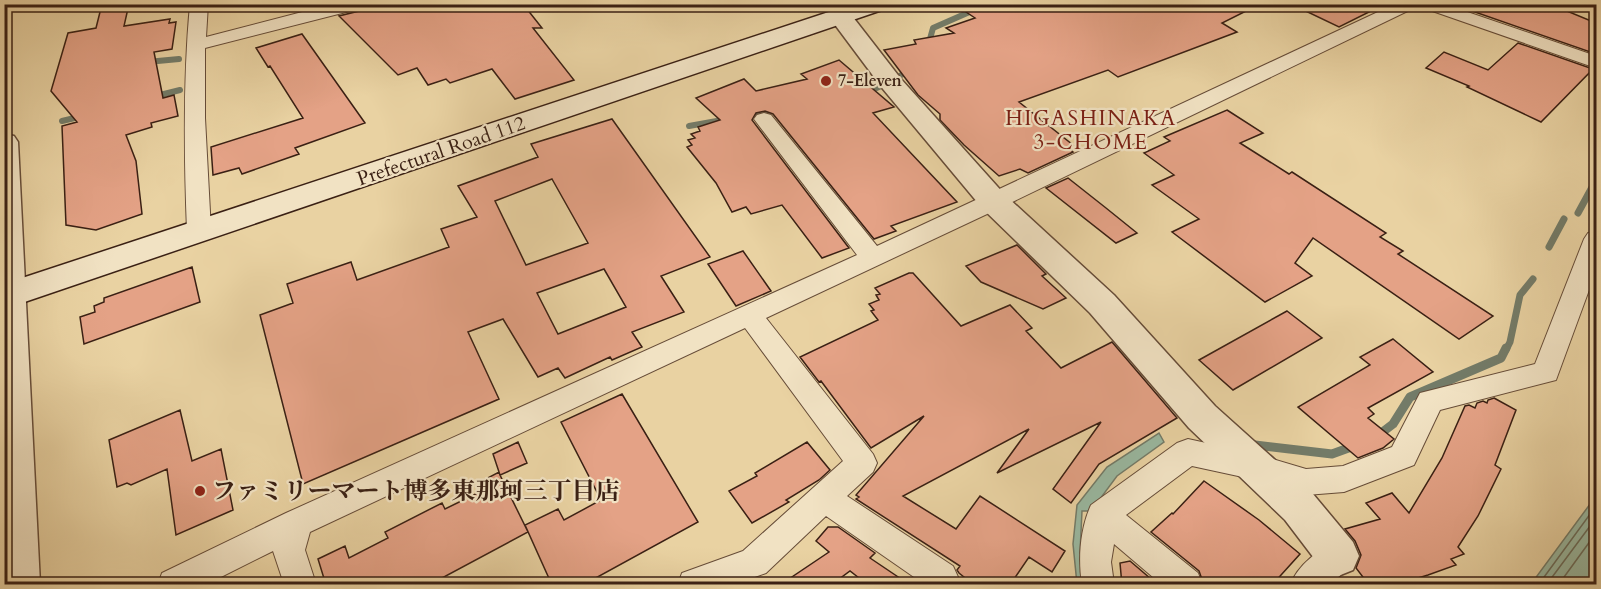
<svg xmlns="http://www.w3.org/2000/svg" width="1601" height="589" viewBox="0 0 1601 589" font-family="Cardo,'Noto Serif JP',serif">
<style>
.water{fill:#99b8a0;stroke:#737b68;stroke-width:1.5}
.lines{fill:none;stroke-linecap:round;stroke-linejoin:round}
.shore{stroke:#6a6c5a;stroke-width:1.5}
.stream-far2{stroke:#737b68;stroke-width:6}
.stream-far1{stroke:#737b68;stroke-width:7}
.stream{stroke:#737b68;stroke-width:9}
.building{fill:#e4a286;stroke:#3a2014;stroke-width:1.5;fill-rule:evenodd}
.minor-casing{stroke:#664c38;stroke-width:2}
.tertiary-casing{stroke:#664c38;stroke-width:3}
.secondary-casing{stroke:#3a2014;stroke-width:3}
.path{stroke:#3a2014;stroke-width:3;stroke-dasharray:1.5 2;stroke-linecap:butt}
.minor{fill:#f1e2c3;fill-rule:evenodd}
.tertiary{fill:#f1e2c3;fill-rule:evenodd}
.secondary{fill:#f1e2c3;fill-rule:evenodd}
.poi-dot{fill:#8f2418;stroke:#f1e2c3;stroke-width:2}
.labels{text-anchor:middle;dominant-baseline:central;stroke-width:4.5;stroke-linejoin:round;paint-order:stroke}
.far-poi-label{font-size:16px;font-weight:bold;fill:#3a2014;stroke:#f1e2c3;text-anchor:start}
.street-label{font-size:20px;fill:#3a2014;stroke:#f1e2c3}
.neighbourhood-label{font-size:21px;letter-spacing:1.5px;fill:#7a1f14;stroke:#f1e2c3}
.near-poi-label{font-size:24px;font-weight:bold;fill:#3a2014;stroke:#f1e2c3;text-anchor:start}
</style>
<rect width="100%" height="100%" fill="#e9d2a2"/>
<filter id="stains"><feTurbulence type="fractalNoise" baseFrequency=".00333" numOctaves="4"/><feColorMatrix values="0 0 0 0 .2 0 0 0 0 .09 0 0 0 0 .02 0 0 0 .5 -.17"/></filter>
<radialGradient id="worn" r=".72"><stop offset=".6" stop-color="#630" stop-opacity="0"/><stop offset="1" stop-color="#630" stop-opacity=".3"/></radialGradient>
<path class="water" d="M1159 433 1164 442 1117 476 1091 511H1082L1080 553 1086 556 1088 584H1077L1073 544 1077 505 1107 467Z
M1596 496V584H1533L1534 580Z"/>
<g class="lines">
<path class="shore" d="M1539 584 1596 506
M1547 584 1596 518
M1559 584 1596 533"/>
<path class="stream-far2" d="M928 46 933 28 974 10
M147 62 179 59
M865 93 895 80 910 68
M152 97 180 90
M748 115 775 110
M62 121 83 116
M689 126 728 119
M1596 129V138"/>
<path class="stream-far1" d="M1578 213 1596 180
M1549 247 1564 219
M1506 350 1510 342 1520 295 1533 279"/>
<path class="stream" d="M1376 437 1393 424 1410 397 1501 358 1506 348
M1255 445 1332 454 1354 446"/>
</g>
<path class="building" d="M102 4H129L124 26 170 19 169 23 176 22 172 49 154 52 163 98 174 95 178 116 151 123 152 127 126 135 136 161 142 214 96 230 66 225 62 126 77 122 51 91 68 33 96 28Z
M366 4H523L542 28H533L574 80 515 99 492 69 450 83 446 79 428 85 417 68 398 75 339 16 363 10Z
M954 4H1260L1222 23 1237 32 1118 77 1108 70 1019 102 1073 145 1067 147 1073 152 1028 173 1020 169 999 176 964 145 940 120V114L918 95 884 50 916 44 914 40 954 33 946 28 975 18Z
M1291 4H1385L1339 27Z
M1452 4H1550L1596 23V54Z
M302 34 365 123 295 148 299 154 242 174 239 168 213 175 211 147 303 118 270 66 268 67 256 48Z
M1518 43 1593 69 1541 122 1467 87 1469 86 1426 68 1444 52 1488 70Z
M839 60 894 107 873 113 957 202 891 226 896 231 874 239 773 114 765 111 756 113 752 120 849 248 822 258 782 205 751 214 746 207 732 212 716 183 687 147 692 145 688 140 695 138 691 134 700 131 698 127 720 120 696 98 744 79 756 91 807 79 801 74Z
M1227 110 1263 133 1240 143 1289 174 1292 172 1386 233 1380 237 1403 251 1398 254 1493 316 1459 339 1313 238 1295 263 1312 276 1265 302 1172 232 1199 219 1152 185 1174 175 1144 153 1170 141 1164 137Z
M612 119 710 257 661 276 684 312 632 332 642 347 612 360 610 357 565 378 558 368 538 377 503 319 468 332 499 399 303 484 260 315 293 303 287 284 351 262 357 280 449 247 441 229 477 217 458 186 538 157 531 144ZM552 179 588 243 526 265 495 201ZM604 269 626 307 558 334 537 293Z
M1068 178 1106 208 1137 233 1116 243 1046 188Z
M1017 245 1046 274 1042 276 1066 298 1043 309 981 282 966 266Z
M743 251 771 291 736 306 708 264Z
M192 267 200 302 84 344 80 317 95 312 94 306 104 302V298Z
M909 273H913L961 326 1010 305 1032 328 1026 331 1061 368 1112 342 1177 418 1099 464 1071 503 1053 489 1101 422 997 473 1029 429 903 496 956 529 980 496 1065 551 1052 572 1029 557 1010 585H974L959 573 957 570 960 566 856 499 859 497 856 495 924 416 871 448 821 381 819 382 800 357 878 320 871 311 874 310 869 304 879 300 876 295 880 294 875 288Z
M1287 311 1322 338 1233 390 1199 360Z
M1393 339 1433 372 1368 408 1374 414 1368 418 1394 439 1383 448 1358 458 1298 407 1370 365 1360 357Z
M622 394 698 522 583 585H552L525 525 558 509 564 520 601 500 561 422Z
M1494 398 1516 410 1495 465 1501 469 1478 516 1458 547 1464 554 1451 559 1456 565 1428 575 1395 585H1369L1356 568 1361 555 1355 541 1345 529 1380 519 1366 503 1392 493 1409 513 1442 458 1465 406 1469 405 1475 408 1477 403 1483 401 1487 403 1488 400Z
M180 410 192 461 221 449 233 510 176 535 167 469 131 485 127 483 117 487 109 440Z
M518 442 527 463 500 475 528 532 429 585H326L318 559 345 546 349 558 388 538 385 532 442 503 445 509 484 490 480 482 499 472 500 475 493 454Z
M807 442 830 470 819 480 786 500 789 502 752 523 729 491 757 476 755 473Z
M1204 481 1259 520 1300 554 1272 585H1204L1199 571 1151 532 1172 513 1173 514Z
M828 527H838L875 553 870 558 910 585H868L850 571 831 585H780L829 552 816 541Z
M1130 561 1158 585H1122L1120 563Z"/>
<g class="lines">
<defs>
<path id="minor" d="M190 4H208L206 37 333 4H364L362 8 205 48V118L211 231 207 237 199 239 191 237 187 231C184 155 183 79 190 4Z
M828 4H846L850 17 847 21H835Z
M1395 4H1444L1596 56V68L1418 6 1002 207 766 318 873 454 877 463 873 472 847 496 953 566 958 577 954 584H924L826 516 766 573 735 584H678L682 573 743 551 843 461 745 328 310 532 305 550 316 584H284L273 551 207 584H158L162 573 286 513 857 255 757 123 754 119 757 115 764 113 771 115 877 246Z
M1596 231V271L1556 380 1440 410 1414 465 1344 492 1306 495 1252 479 1192 466 1126 515 1198 573 1202 584H1161L1114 544 1111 562 1114 584H1082C1078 559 1080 529 1091 505L1177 443 1188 439 1252 453 1306 469 1343 466 1392 447 1420 393 1535 364 1584 239 1588 233Z
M1338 541 1350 545 1354 556 1350 567 1330 584H1291C1297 566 1320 548 1338 541Z"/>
<path id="tertiary" d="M841 10 849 12 901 79 1005 195 1114 295 1215 406 1313 494 1353 542 1359 556 1353 570 1338 576 1323 570 1285 520 1189 428 1090 313 983 209 883 89 833 22 829 17 833 12Z
M4 134 14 136 18 142 40 584H4Z"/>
<path id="secondary" d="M853 4H888L885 9 4 309V284Z"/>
</defs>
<use href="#minor" class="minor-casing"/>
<use href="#tertiary" class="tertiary-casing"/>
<use href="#secondary" class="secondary-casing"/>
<path class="path" d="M24 5 28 4"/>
<use href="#minor" class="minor"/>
<use href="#tertiary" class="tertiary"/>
<use href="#secondary" class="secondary"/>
</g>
<g class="poi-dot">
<circle cx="826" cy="81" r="6"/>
<circle cx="200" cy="491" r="6"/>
</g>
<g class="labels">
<g class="far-poi-label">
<text x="838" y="81">7-Eleven</text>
</g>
<g class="street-label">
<text transform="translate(441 151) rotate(-19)">Prefectural Road 112</text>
</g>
<g class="neighbourhood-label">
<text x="1091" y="118">HIGASHINAKA<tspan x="1091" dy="24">3-CHOME</tspan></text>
</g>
<g class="near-poi-label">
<text x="212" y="491">ファミリーマート博多東那珂三丁目店</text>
</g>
</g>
<rect width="1601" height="589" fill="none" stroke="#e9d2a2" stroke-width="24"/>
<rect x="6" y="6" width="1589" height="577" fill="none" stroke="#3a2014" stroke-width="3"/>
<rect x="12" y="12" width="1577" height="565" fill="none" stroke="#3a2014" stroke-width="1.5"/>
<rect width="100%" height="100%" filter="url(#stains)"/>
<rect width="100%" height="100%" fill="url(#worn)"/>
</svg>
